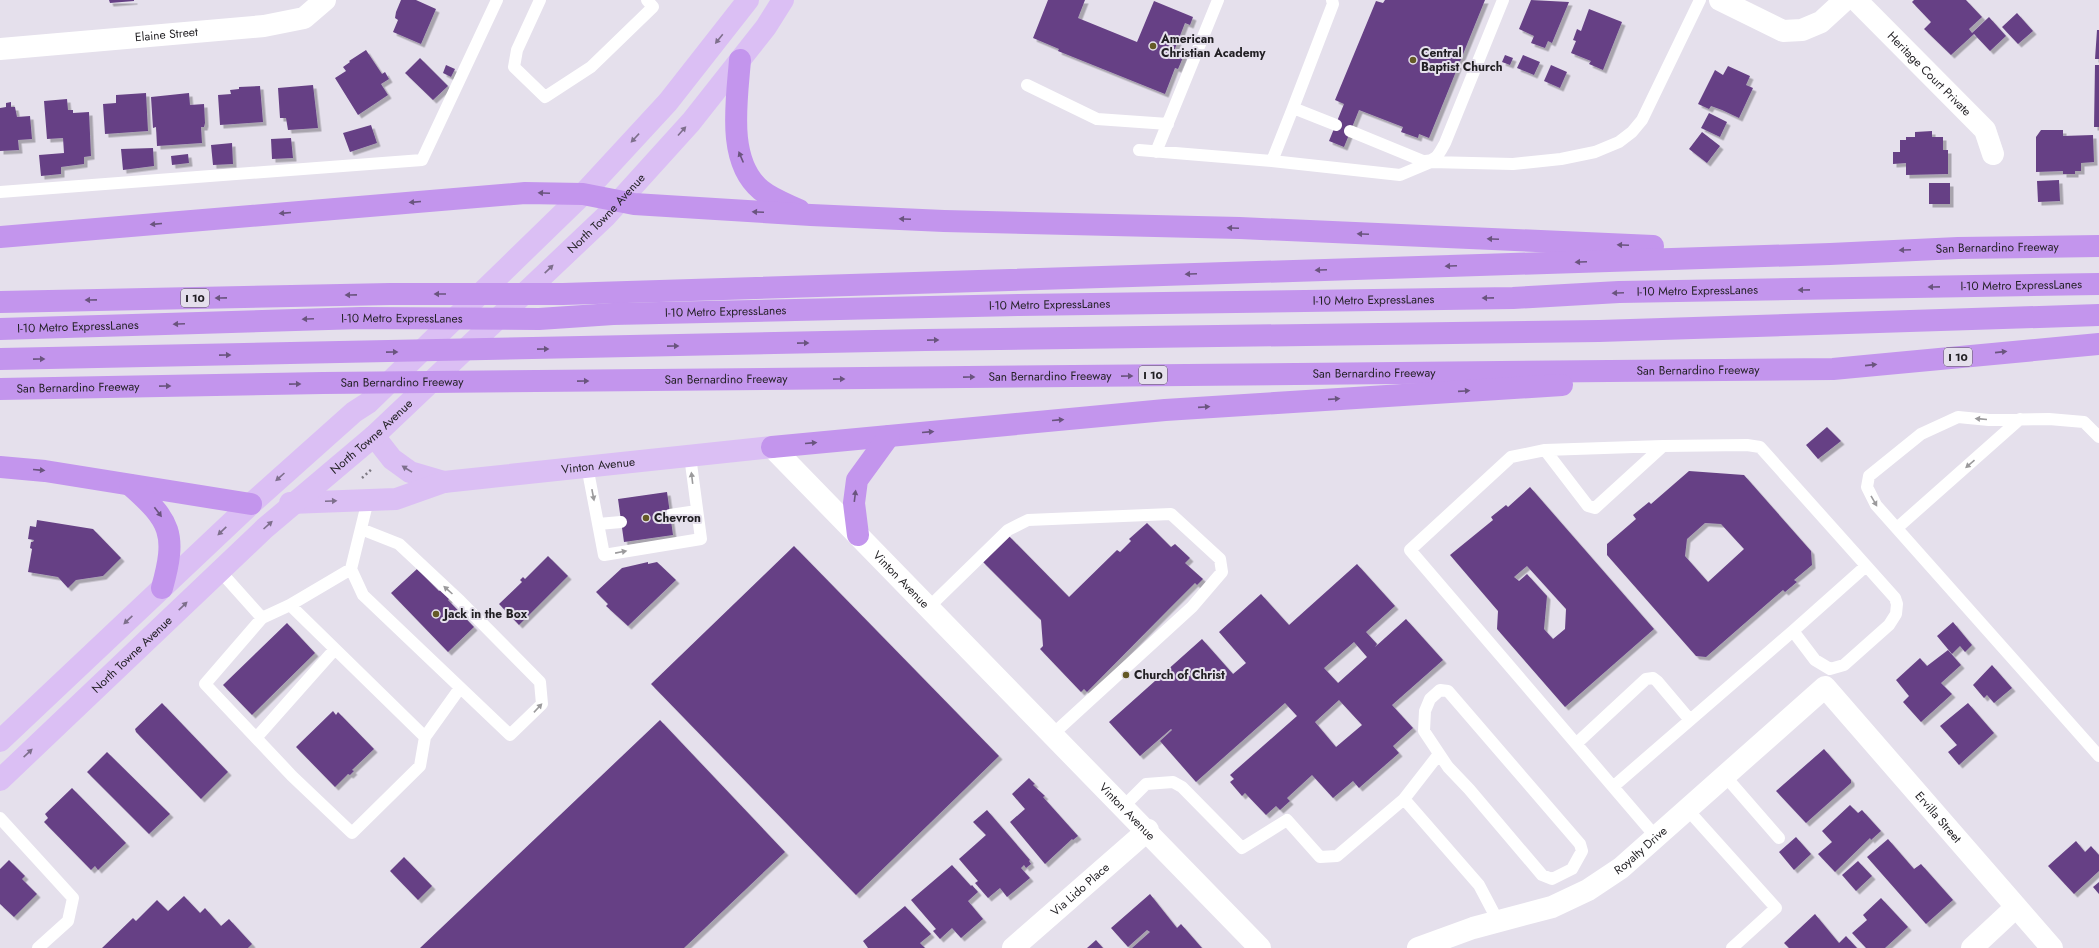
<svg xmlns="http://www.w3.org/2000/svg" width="2099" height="948" viewBox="0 0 2099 948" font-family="Jost,sans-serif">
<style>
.building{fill:#664185;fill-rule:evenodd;filter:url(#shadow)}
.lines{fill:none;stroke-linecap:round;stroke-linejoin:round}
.path{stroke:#7e7b83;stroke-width:2.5;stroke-dasharray:2 3;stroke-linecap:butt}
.service{stroke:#fff;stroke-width:12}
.minor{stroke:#fff;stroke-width:22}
.primary{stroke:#dbbff4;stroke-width:22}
.motorway{stroke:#c395ed;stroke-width:22}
.oneway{fill:#7e6f8c}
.oneway2{fill:#6a547e}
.oneway3{fill:#9b9a9c}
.poi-dot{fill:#655a27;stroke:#e5e0ec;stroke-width:1.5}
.labels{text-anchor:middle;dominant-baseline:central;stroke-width:4;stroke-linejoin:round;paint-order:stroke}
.shield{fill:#e5e0ec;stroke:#5c595f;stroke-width:1}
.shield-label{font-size:11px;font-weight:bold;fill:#211f23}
.street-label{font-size:12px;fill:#211f23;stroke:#e5e0ec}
.poi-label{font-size:12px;font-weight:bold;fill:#211f23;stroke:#e5e0ec;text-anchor:start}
</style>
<defs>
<filter id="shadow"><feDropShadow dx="3.5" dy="3.5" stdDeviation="0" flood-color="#0004"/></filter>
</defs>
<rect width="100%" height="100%" fill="#e5e0ec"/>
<path class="building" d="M109 0H134V1L110 3Z
M401 0H416L436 9 421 44 393 32 398 20 395 18 396 12Z
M1048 0H1085L1078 18 1137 42 1154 1 1193 17 1190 25 1185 23 1174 51 1184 55 1178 69 1175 68 1165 94 1058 51 1059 49 1033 38Z
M1385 0H1485L1429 138 1419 134 1418 138 1401 132 1403 127 1359 110 1344 147 1329 141 1344 104 1335 100 1376 1 1383 3Z
M1531 0 1569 2 1552 43 1548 41 1545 48 1531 43 1534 36 1519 29Z
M1914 0H1966L1982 17 1969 29 1972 33 1989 17 2006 36 1990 51 1974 34 1951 55 1924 29 1931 22 1912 2Z
M1589 9 1622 22 1603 70 1589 64 1591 61 1571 53 1576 41 1573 40 1577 29 1581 31Z
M2017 13 2033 31 2018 44 2002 27Z
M2097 30H2099V59H2095Z
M366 50 382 74 385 72 389 79 381 84 388 95 358 115 335 78 346 71 343 67 350 62 349 61Z
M1505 55 1513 58 1510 65 1502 62Z
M1523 55 1540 62 1534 75 1517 68Z
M420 58 448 86 433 100 405 73Z
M446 65 455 69 451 77 443 73Z
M1551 65 1567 72 1560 88 1544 81Z
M2095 65H2099V127H2094Z
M1728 66 1750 76 1746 85 1753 88 1739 118 1722 110 1711 106 1709 109 1698 104 1715 70 1723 75Z
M313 85 318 128 288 130 286 118H280L278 88Z
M260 86 263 122 220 125 218 95 231 94 230 90 239 89V87Z
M146 93 148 131 105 134 103 104 116 103V95Z
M189 93 190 105 204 104 205 123 204 127H201L202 143 157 146 156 127 153 128 151 97Z
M67 99 68 110H73V113L89 112 91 156 84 157V164L61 167V174L41 176 39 155 64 153 63 138 47 139 44 101Z
M11 102V107H15L17 117 30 116 32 139 18 140 19 150 0 151V108L6 107V103Z
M1709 113 1727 122 1720 137 1701 128Z
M371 125 377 143 350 152 343 133Z
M2041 130H2063V136L2093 135 2094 162 2081 163V171H2075V174H2063V171L2036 172V137Z
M1932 131V137H1943V150H1948V174L1906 175V163L1893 164V152H1900V140H1906V137H1915V132Z
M1702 132 1720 146 1707 163 1689 149Z
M291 138 293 158 272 159 271 139Z
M232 143 233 164 213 165 211 145Z
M153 148 154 166 123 170 121 149Z
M188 154 189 163 172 165 171 156Z
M2059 180 2060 201 2038 202 2037 181Z
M1929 183H1950V204H1929Z
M1827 427 1841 441 1818 459 1806 445Z
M1689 471 1744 475 1811 551 1812 565 1794 580 1797 582 1785 592 1783 590 1706 657 1696 656 1607 555V544L1636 519 1633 515 1649 502 1651 504ZM1705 523 1721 524 1744 549 1708 582 1685 556 1687 539Z
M1530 487 1654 629 1565 707 1497 629 1498 611 1450 555 1493 520 1491 517 1506 505 1508 507ZM1527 566 1566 609 1565 629 1553 639 1544 629 1547 596 1527 574 1519 581 1514 577Z
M667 492 673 535 624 542 618 499Z
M37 520 93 529 121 558 103 576 76 580 68 588 58 577 28 572 32 549 30 548 31 542H33L34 540 28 539 30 526 36 527Z
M1147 523 1171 547 1175 544 1190 558 1185 563 1203 579 1197 585 1195 583 1169 609 1087 692 1084 689 1081 692 1040 649 1043 646 1041 620 982 561 1008 535 1069 597 1117 550 1120 552 1131 541 1129 539Z
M794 546 999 756 856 895 651 684Z
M548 556 568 576 519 625 499 604 522 582 520 580 523 577 525 579Z
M648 562V564L657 562 676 580 628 626 606 606 608 604 596 592 622 568Z
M1357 564 1395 606 1366 632 1377 644 1375 647 1406 619 1443 660 1392 705 1413 728 1393 746 1399 753 1359 788 1353 781 1333 798 1312 775 1287 798 1290 801 1280 810 1276 806 1266 815 1245 793 1242 796 1230 782 1234 779 1230 775 1297 716 1285 703 1196 782 1160 741 1172 730 1171 729 1140 756 1109 722 1202 639 1233 674 1246 663 1219 632 1261 594 1289 625ZM1354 642 1367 657 1338 683 1324 668ZM1339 700 1362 725 1336 747 1315 722Z
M417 569 439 591 443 588 451 597 448 600 474 627 448 652 391 593Z
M1953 622 1972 645 1965 652 1960 646 1952 654 1937 636Z
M287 623 315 653 252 715 223 685Z
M1948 650 1961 665 1941 683 1952 694 1921 722 1903 702 1909 696 1896 680 1920 658 1927 666Z
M1992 665 2012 688 1994 703 1987 695 1984 698 1973 685Z
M162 703 228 772 201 799 136 732 135 729Z
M1968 703 1994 733 1959 765 1948 752 1957 745 1940 726Z
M333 711 336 715 338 712 374 749 352 770 354 771 350 775 348 774 335 787 296 747Z
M660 720 785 852 684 948H420Z
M1824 749 1851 780V783L1806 823 1776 791Z
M107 752 170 814 149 834 87 772Z
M1029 778 1035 784 1033 785 1045 796 1043 797 1078 836 1073 840 1072 839 1045 864 1010 822 1025 809 1012 794Z
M72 788 126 843 98 870 95 866 91 870 44 822 48 818 45 814Z
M1850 805 1858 813 1862 810 1881 831 1871 840 1870 838 1835 872 1818 854 1832 842 1822 831Z
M987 810 1030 860 1029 861 1031 864 1026 868 1024 865 1021 868 1030 878 1007 897 1000 888 988 898 975 883 978 881 959 859 986 835 973 822Z
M1796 837 1811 854 1794 870 1779 852Z
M1888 839 1914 869 1921 864 1953 900 1926 924 1867 857Z
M2076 841 2085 852 2091 846 2099 855V871L2074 894 2048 866Z
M404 857 432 886 418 900 390 871Z
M9 860 25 876 22 879 37 894 14 917 0 904V869Z
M1858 861 1872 876 1856 891 1842 875Z
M952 865 971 886 972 885 978 892 968 901 983 919 961 938 952 928 940 939 933 931 936 929 911 900Z
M2099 882V894L2093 887Z
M1150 894 1177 928 1181 924 1202 948H1132L1150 932 1147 930 1128 947 1111 928Z
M184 896 200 913 205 908 221 926 229 919 252 944 248 948H102L133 918 136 921 157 900 168 911Z
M1881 898 1908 927 1885 948H1866L1852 933 1867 920 1863 915Z
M905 906 931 934 920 943 925 948H868L863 941Z
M1815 914 1839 943 1846 936 1857 948H1789L1784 943Z
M1096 940 1103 948H1087Z"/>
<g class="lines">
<path class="path" d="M362 478 373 468"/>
<path class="service" d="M540 0 517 50 514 67 545 97 591 67 653 7 647 0
M1027 85 1097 119 1168 124
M1293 108 1333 4 1332 0
M1350 131 1423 161C1436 162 1439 154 1445 143L1503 0
M1139 150 1272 161 1293 108 1336 125
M1156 152 1218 0
M1272 161 1400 175 1431 162 1513 164 1561 159 1595 152 1619 142 1632 132 1642 120 1700 0
M0 192 422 160 497 0
M2099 437 2084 422 2049 419 1989 420 1958 417 1921 434 1869 476 1867 487 1876 505 2099 756
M1545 450 1663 446
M587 466 604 555 701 539 690 456
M670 515 697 511
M598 524 621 522
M1897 528 2020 419
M361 529 399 544 460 601 540 682 542 704 510 735 363 595 351 569 368 500
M220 571 262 618 290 605 351 569
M290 605 425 737
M929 607 1008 530 1028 520 1171 514 1220 559 1222 572 1192 607 1053 734
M262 618 205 684 292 776 352 833 420 766 425 737 460 688
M1793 631 1866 566
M1440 690 1448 691 1580 844 1582 851 1572 869 1552 879 1542 875 1469 789 1448 767 1424 731 1425 711 1430 699Z
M256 738 335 649
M1577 743 1646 679 1653 678 1657 681 1690 720
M1725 776 1779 838
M1614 786 1793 631 1815 660 1830 669 1844 665 1889 625 1896 614 1897 604 1895 598 1760 447 1747 445 1663 446 1595 508 1588 506 1545 450 1511 457 1410 550 1656 837
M1404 799 1439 754
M1124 806 1146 784 1173 782 1182 787 1242 848 1287 820 1320 857 1337 856 1404 799 1479 885 1498 921
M1687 809 1776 908 1732 948
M0 818 73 898 68 921 38 948"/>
<g class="minor">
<path d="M1720 0 1783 31 1802 30 1821 22 1845 0"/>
<path id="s1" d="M1856 0 1985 130 1993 154"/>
<path id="s2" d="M0 49 264 26 304 18 325 0"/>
<path id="s3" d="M772 447 1260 948"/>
<path id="s4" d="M1013 948 1148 830"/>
<path id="s5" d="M1418 948 1473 928 1552 907 1588 890 1621 868 1825 687 2052 948"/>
<path d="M1972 948 2016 907"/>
</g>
<g class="primary">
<path d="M374 436 392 459 410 472 444 482"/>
<path id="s6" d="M290 503 396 499 444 482 772 447"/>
<path d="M0 741 251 504 354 412 368 403 583 194 668 102 748 0"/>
<path id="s7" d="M0 780 265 528 374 436 605 217 691 122 766 27 783 0"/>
</g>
<g class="motorway">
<path d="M740 60C737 100 726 161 761 190 772 199 786 204 799 210"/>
<path d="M0 237 525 193 583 194 634 204 811 215 944 221 1240 228 1653 246"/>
<path id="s8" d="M0 302 390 294H563L1830 254 1958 248 2099 246"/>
<path id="s9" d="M0 329 361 318 539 319 613 314 1019 305 1513 298 1619 292 2099 284"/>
<path d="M0 359 925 340 1599 331 2099 315"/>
<path id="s10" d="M0 389 323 383 1833 369 2099 344"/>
<path d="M772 447 1165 410 1562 385"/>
<path d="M0 467 45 471 251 504"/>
<path d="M130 485C171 521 177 534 162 588"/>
<path d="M858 535 854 503 857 480 889 436"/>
</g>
</g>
<defs><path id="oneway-solid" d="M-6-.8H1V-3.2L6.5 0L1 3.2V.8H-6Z"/></defs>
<g class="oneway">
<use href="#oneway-solid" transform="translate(719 39) rotate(129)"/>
<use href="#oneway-solid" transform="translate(682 131) rotate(-48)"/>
<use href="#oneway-solid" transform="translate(635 138) rotate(133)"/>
<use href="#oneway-solid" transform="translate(549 269) rotate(-44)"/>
<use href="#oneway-solid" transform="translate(407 469) rotate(-148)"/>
<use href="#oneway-solid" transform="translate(280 477) rotate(138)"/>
<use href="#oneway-solid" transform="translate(331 501) rotate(-2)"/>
<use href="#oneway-solid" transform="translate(268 525) rotate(-42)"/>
<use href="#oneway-solid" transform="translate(222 531) rotate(136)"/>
<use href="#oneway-solid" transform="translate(183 606) rotate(-44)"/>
<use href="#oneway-solid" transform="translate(128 620) rotate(137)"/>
<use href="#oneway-solid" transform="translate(28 753) rotate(-43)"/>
</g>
<g class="oneway2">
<use href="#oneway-solid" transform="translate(741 157) rotate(-113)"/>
<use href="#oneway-solid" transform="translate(544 193) rotate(-178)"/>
<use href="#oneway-solid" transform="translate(415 202) rotate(175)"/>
<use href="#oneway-solid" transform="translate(758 212) rotate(-177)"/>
<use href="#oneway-solid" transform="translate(285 213) rotate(175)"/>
<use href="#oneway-solid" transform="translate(905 219) rotate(-178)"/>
<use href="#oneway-solid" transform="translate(156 224) rotate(175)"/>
<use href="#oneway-solid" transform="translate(1233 228) rotate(-178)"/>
<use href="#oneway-solid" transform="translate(1363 234) rotate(-178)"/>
<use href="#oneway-solid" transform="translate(1493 239) rotate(-178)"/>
<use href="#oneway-solid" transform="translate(1623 245) rotate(-178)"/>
<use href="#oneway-solid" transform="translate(1905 250) rotate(177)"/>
<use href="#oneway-solid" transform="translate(1581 262) rotate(178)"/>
<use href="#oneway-solid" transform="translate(1451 266) rotate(178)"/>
<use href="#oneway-solid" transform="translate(1321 270) rotate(178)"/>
<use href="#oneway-solid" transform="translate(1191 274) rotate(178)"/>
<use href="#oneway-solid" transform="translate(1934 287) rotate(179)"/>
<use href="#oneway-solid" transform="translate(1804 290) rotate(179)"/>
<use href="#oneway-solid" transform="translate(1618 293) rotate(178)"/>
<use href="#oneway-solid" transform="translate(440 294) rotate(180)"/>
<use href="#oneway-solid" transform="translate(351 295) rotate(179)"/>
<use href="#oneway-solid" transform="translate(221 298) rotate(179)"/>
<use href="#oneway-solid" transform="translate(1488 298) rotate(179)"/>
<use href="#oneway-solid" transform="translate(91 300) rotate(179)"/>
<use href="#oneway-solid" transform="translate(308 319) rotate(178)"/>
<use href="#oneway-solid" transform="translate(179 324) rotate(178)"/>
<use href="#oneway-solid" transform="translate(933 340) rotate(-1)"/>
<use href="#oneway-solid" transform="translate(803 343) rotate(-1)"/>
<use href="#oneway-solid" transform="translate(673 346) rotate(-1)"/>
<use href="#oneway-solid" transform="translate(543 349) rotate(-1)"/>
<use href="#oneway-solid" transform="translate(392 352) rotate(-1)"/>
<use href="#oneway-solid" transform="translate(2001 352) rotate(-6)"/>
<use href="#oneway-solid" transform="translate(225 355) rotate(-1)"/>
<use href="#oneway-solid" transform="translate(39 359) rotate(-1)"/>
<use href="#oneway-solid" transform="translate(1871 365) rotate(-6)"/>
<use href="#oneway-solid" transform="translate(1127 376) rotate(-1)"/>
<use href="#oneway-solid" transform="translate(969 377) rotate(-1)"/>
<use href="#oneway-solid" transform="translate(839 379) rotate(-1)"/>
<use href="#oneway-solid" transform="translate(583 381) rotate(-1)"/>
<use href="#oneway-solid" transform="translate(295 384) rotate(-1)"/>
<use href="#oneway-solid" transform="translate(165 386) rotate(-1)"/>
<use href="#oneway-solid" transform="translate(1464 391) rotate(-4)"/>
<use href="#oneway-solid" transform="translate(1334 399) rotate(-4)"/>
<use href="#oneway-solid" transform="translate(1204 407) rotate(-4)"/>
<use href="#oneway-solid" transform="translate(1058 420) rotate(-5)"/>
<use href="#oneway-solid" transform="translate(928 432) rotate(-5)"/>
<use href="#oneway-solid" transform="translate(811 443) rotate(-5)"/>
<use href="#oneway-solid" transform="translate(39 470) rotate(5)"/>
<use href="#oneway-solid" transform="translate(855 496) rotate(-83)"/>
<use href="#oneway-solid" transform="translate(158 512) rotate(53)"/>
</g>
<g class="oneway3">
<use href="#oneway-solid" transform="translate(1981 419) rotate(-175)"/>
<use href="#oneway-solid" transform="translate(1970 464) rotate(139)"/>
<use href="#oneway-solid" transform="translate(692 478) rotate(-97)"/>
<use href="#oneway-solid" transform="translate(593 495) rotate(79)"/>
<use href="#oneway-solid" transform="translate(1874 501) rotate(60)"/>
<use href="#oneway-solid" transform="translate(621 552) rotate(-11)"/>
<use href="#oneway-solid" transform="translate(448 590) rotate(-138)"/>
<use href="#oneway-solid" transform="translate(538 708) rotate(-47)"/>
</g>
<g class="poi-dot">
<circle cx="1153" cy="46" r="4"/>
<circle cx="1413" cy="60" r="4"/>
<circle cx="646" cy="518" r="4"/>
<circle cx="436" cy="614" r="4"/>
<circle cx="1126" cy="675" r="4"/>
</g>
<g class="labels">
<g class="shield">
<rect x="181" y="289" width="28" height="18" rx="3"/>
<rect x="1944" y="348" width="28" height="18" rx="3"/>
<rect x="1139" y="366" width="28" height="18" rx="3"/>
</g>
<g class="shield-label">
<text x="195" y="298">I 10</text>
<text x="1958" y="357">I 10</text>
<text x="1153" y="375">I 10</text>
</g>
<g class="street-label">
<text stroke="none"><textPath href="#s2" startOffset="167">Elaine Street</textPath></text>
<text stroke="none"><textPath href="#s1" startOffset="104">Heritage Court Private</textPath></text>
<text stroke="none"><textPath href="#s7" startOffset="830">North Towne Avenue</textPath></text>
<text stroke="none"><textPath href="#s8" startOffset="1998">San Bernardino Freeway</textPath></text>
<text stroke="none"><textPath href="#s9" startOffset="2022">I-10 Metro ExpressLanes</textPath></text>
<text stroke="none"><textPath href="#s9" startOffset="1698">I-10 Metro ExpressLanes</textPath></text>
<text stroke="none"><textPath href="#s9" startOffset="1374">I-10 Metro ExpressLanes</textPath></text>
<text stroke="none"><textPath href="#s9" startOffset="1050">I-10 Metro ExpressLanes</textPath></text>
<text stroke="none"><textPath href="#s9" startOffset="726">I-10 Metro ExpressLanes</textPath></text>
<text stroke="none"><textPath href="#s9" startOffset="402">I-10 Metro ExpressLanes</textPath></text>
<text stroke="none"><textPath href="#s9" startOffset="78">I-10 Metro ExpressLanes</textPath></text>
<text stroke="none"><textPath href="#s10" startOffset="1698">San Bernardino Freeway</textPath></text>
<text stroke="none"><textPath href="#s10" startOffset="1374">San Bernardino Freeway</textPath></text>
<text stroke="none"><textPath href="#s10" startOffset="1050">San Bernardino Freeway</textPath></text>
<text stroke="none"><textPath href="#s10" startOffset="726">San Bernardino Freeway</textPath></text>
<text stroke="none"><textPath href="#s10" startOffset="402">San Bernardino Freeway</textPath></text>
<text stroke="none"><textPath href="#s10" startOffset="78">San Bernardino Freeway</textPath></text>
<text stroke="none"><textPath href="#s7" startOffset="506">North Towne Avenue</textPath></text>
<text stroke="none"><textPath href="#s6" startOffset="312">Vinton Avenue</textPath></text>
<text stroke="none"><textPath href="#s3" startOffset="185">Vinton Avenue</textPath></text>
<text stroke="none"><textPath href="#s7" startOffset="182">North Towne Avenue</textPath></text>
<text stroke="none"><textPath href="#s3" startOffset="509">Vinton Avenue</textPath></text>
<text stroke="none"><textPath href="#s5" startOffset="665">Ervilla Street</textPath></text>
<text stroke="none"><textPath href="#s5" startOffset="246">Royalty Drive</textPath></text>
<text stroke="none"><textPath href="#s4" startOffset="89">Via Lido Place</textPath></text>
</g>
<g class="poi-label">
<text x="1161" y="39">American<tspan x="1161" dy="14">Christian Academy</tspan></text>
<text x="1421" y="53">Central<tspan x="1421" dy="14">Baptist Church</tspan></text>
<text x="654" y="518">Chevron</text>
<text x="444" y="614">Jack in the Box</text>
<text x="1134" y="675">Church of Christ</text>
</g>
</g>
</svg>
